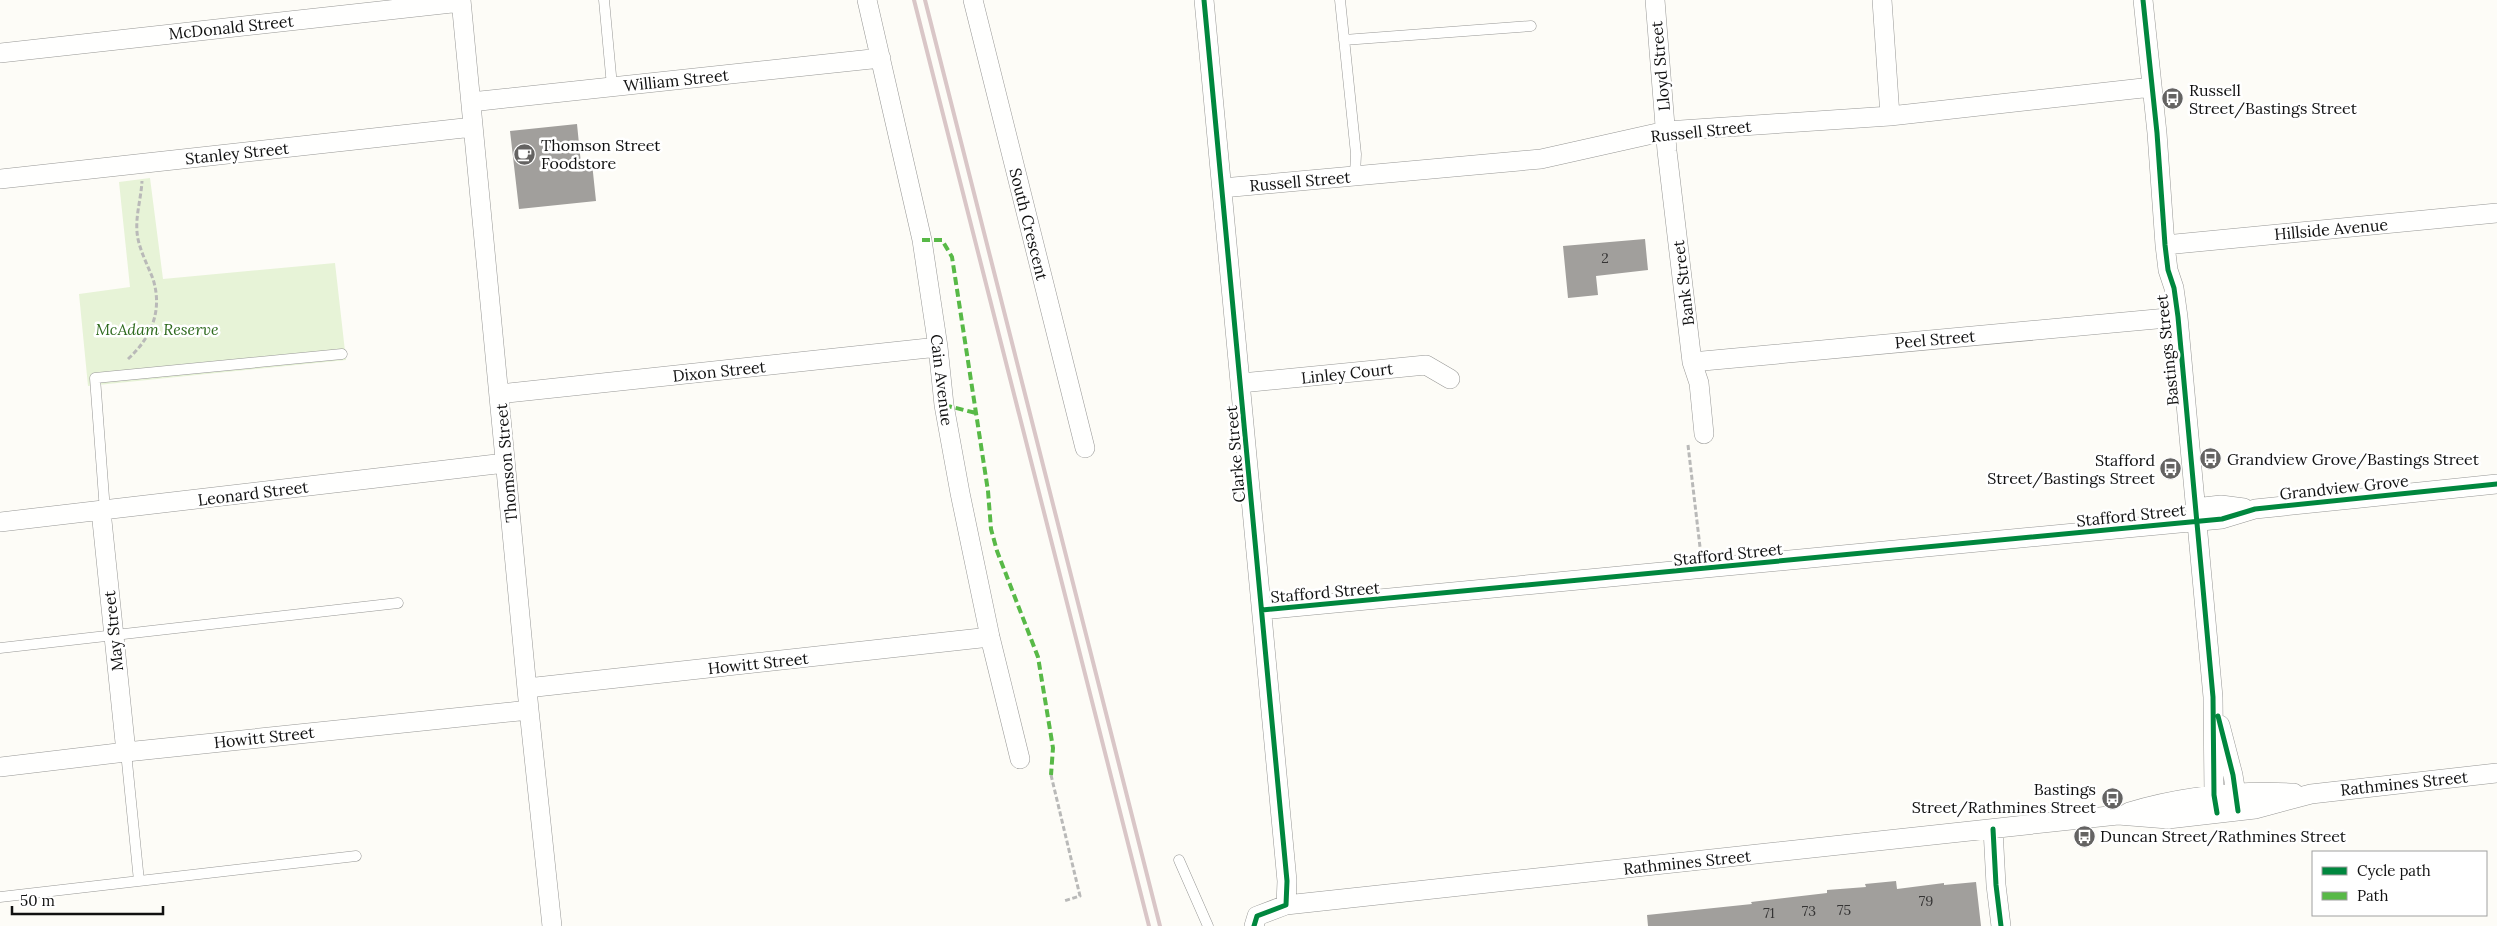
<svg xmlns="http://www.w3.org/2000/svg" width="2497" height="926" viewBox="0 0 2497 926" font-family="Lora,serif">
<style>
.green{fill:#e7f3d7}
.building{fill:#a19f9c}
.lines{fill:none;stroke-linecap:round;stroke-linejoin:round}
.lane-casing{stroke:#979795;stroke-width:11}
.street-casing{stroke:#979795;stroke-width:20}
.path{stroke:#b9b9b8;stroke-width:3;stroke-dasharray:5 2.5;stroke-linecap:butt}
.lane{stroke:#fffffe;stroke-width:10}
.street{stroke:#fffffe;stroke-width:19}
.rail{stroke:#d9c6c7;stroke-width:4}
.quiet{stroke:#58b947;stroke-width:4;stroke-dasharray:8 4;stroke-linecap:butt}
.cycleway-casing{stroke:#fff;stroke-width:8}
.cycleway{stroke:#00873e;stroke-width:5}
.labels{text-anchor:middle;dominant-baseline:central;stroke-width:5;stroke-linejoin:round;paint-order:stroke}
.number-label{font-size:14px;fill:#353434}
.street-label{font-size:16px;fill:#111;stroke:#fff}
.poi-label{font-size:16px;fill:#111;stroke:#fff;text-anchor:start}
.park-label{font-size:16px;font-style:italic;fill:#2f6b1f;stroke:#fff}
</style>
<rect width="100%" height="100%" fill="#fdfcf7"/>
<path class="green" d="M150 178 163 279 335 263 346 360 88 386 79 294 130 287 119 182Z"/>
<path class="building" d="M577 124 581 164 592 163 596 201 519 209 510 131Z
M1645 239 1648 270 1596 276 1598 295 1568 298 1563 246Z
M1896 881 1897 889 1944 883V885L1976 882 1981 926H1648L1647 915 1752 904 1751 902 1827 893V890L1866 887 1865 884Z"/>
<g class="lines">
<defs>
<path id="lane" d="M604 0 612 86
M1340 0 1356 154 1355 175
M1344 40 1531 26
M105 511 95 378 342 354
M0 648 398 603
M126 752 139 881
M1179 860 1208 926
M0 897 356 856"/>
<path id="street" d="M461 0 529 710 552 926
M867 0 922 240 938 347 944 405 960 493 990 637 1020 759
M973 0 1085 448
M1204 0 1287 881 1286 905
M1655 0 1667 151 1692 362 1699 383 1704 434
M1882 0 1890 116
M2143 0 2157 133 2165 245 2168 270 2174 288 2178 317 2213 697 2214 795 2217 813
M0 53 461 2
M471 102 881 58
M0 179 473 127
M1222 188 1541 159 1666 131 1890 116 2152 87
M2165 245 2497 213
M1692 362 2178 317
M1241 383 1426 365 1450 379
M499 394 938 347
M2195 508 2221 505 2244 508
M101 511 126 752
M0 522 505 463
M1262 610 2222 519 2255 509 2497 484
M527 688 990 637
M2220 725 2233 775 2238 806
M0 767 126 752 529 710
M2129 812C2183 796 2238 790 2294 793
M1993 829 1996 885 2001 926
M1254 926 1257 916 1286 905 2118 815 2168 819 2255 809 2311 794 2497 773"/>
</defs>
<use href="#lane" class="lane-casing"/>
<use href="#street" class="street-casing"/>
<path class="path" d="M128 359C151 338 163 311 153 279 148 266 141 253 138 239 134 219 141 201 142 181
M1688 445 1700 547
M1051 775 1080 896 1064 901"/>
<use href="#lane" class="lane"/>
<use href="#street" class="street"/>
<path class="rail" d="M914 0 1149 926
M925 0 1160 926"/>
<path class="quiet" d="M922 240H942L952 257 988 491 991 529 997 551 1038 657 1053 748 1051 775
M944 405 976 413"/>
<defs>
<path id="cycleway" d="M1204 0 1287 881 1286 905 1257 916 1254 926
M2143 0 2157 133 2165 245 2168 270 2174 288 2178 317 2213 697 2214 795 2217 813
M1262 610 2222 519 2255 509 2497 484
M2218 716 2233 775 2238 811
M1993 829 1996 885 2001 926"/>
</defs>
<use href="#cycleway" class="cycleway-casing"/>
<use href="#cycleway" class="cycleway"/>
</g>
<defs>
<symbol id="bus-disc" viewBox="-11 -11 22 22"><circle r="9.5" fill="#646362" stroke="#fff"/><path d="M-5-6H5V4H4V6H2V4H-2V6H-4V4H-5ZM-3.5-4V0h7V-4ZM-3.5 1.2v1.5H-2V1.2ZM2 1.2v1.5H3.5V1.2Z" fill="#fff"/></symbol>
<symbol id="cafe-disc" viewBox="-11 -11 22 22"><circle r="9.5" fill="#646362" stroke="#fff"/><path d="M-5.5-4.5H6V0H3Q3 3.5 0 3.5H-2.5Q-5.5 3.5-5.5 0ZM3-3.2v2h1.7v-2ZM-6 4.5H4V6H-6Z" fill="#fff"/></symbol>
</defs>
<g fill-rule="evenodd">
<use href="#bus-disc" x="2160" y="86" width="25" height="25"/>
<use href="#cafe-disc" x="512" y="142" width="25" height="25"/>
<use href="#bus-disc" x="2198" y="446" width="25" height="25"/>
<use href="#bus-disc" x="2158" y="456" width="25" height="25"/>
<use href="#bus-disc" x="2100" y="786" width="25" height="25"/>
<use href="#bus-disc" x="2072" y="824" width="25" height="25"/>
</g>
<g class="labels">
<g class="number-label">
<text x="1605" y="258">2</text>
<text x="1926" y="901">79</text>
<text x="1844" y="910">75</text>
<text x="1809" y="911">73</text>
<text x="1769" y="913">71</text>
</g>
<g class="street-label">
<text transform="translate(231 27) rotate(-6)">McDonald Street</text>
<text transform="translate(1660 66) rotate(-95)">Lloyd Street</text>
<text transform="translate(676 80) rotate(-6)">William Street</text>
<text transform="translate(1701 131) rotate(-6)">Russell Street</text>
<text transform="translate(237 153) rotate(-6)">Stanley Street</text>
<text transform="translate(1300 181) rotate(-5)">Russell Street</text>
<text transform="translate(1029 224) rotate(76)">South Crescent</text>
<text transform="translate(2331 229) rotate(-5)">Hillside Avenue</text>
<text transform="translate(1683 283) rotate(-97)">Bank Street</text>
<text transform="translate(1935 339) rotate(-5)">Peel Street</text>
<text transform="translate(2167 350) rotate(-96)">Bastings Street</text>
<text transform="translate(719 371) rotate(-6)">Dixon Street</text>
<text transform="translate(1347 373) rotate(-6)">Linley Court</text>
<text transform="translate(942 380) rotate(83)">Cain Avenue</text>
<text transform="translate(1235 454) rotate(-95)">Clarke Street</text>
<text transform="translate(506 463) rotate(-95)">Thomson Street</text>
<text transform="translate(2344 487) rotate(-6)">Grandview Grove</text>
<text transform="translate(253 493) rotate(-7)">Leonard Street</text>
<text transform="translate(2131 515) rotate(-6)">Stafford Street</text>
<text transform="translate(1728 554) rotate(-6)">Stafford Street</text>
<text transform="translate(1325 592) rotate(-5)">Stafford Street</text>
<text transform="translate(113 631) rotate(-96)">May Street</text>
<text transform="translate(758 663) rotate(-6)">Howitt Street</text>
<text transform="translate(264 737) rotate(-6)">Howitt Street</text>
<text transform="translate(2404 783) rotate(-6)">Rathmines Street</text>
<text transform="translate(1687 862) rotate(-6)">Rathmines Street</text>
</g>
<g class="poi-label">
<text x="2189" y="90">Russell<tspan x="2189" dy="18">Street/Bastings Street</tspan></text>
<text x="541" y="145">Thomson Street<tspan x="541" dy="18">Foodstore</tspan></text>
<text x="2227" y="459">Grandview Grove/Bastings Street</text>
<text x="2155" y="460" text-anchor="end">Stafford<tspan x="2155" dy="18">Street/Bastings Street</tspan></text>
<text x="2096" y="789" text-anchor="end">Bastings<tspan x="2096" dy="18">Street/Rathmines Street</tspan></text>
<text x="2100" y="836">Duncan Street/Rathmines Street</text>
</g>
<g class="park-label">
<text x="157" y="329">McAdam Reserve</text>
</g>
</g>
<rect x="2312" y="851" width="175" height="65" fill="#ffffff" stroke="#a0a0a0"/>
<rect x="2322" y="867" width="25" height="8" fill="#00873e" stroke="#a0a0a0"/>
<text x="2357" y="876" font-size="15" fill="#111111">Cycle path</text>
<rect x="2322" y="892" width="25" height="8" fill="#58b947" stroke="#a0a0a0"/>
<text x="2357" y="901" font-size="15" fill="#111111">Path</text>
<path d="M12 906v8h151v-8" fill="none" stroke="#111111" stroke-width="2.5"/>
<text x="20" y="906" font-size="15" fill="#111111" stroke="#ffffff" stroke-width="4" paint-order="stroke">50 m</text>
</svg>
